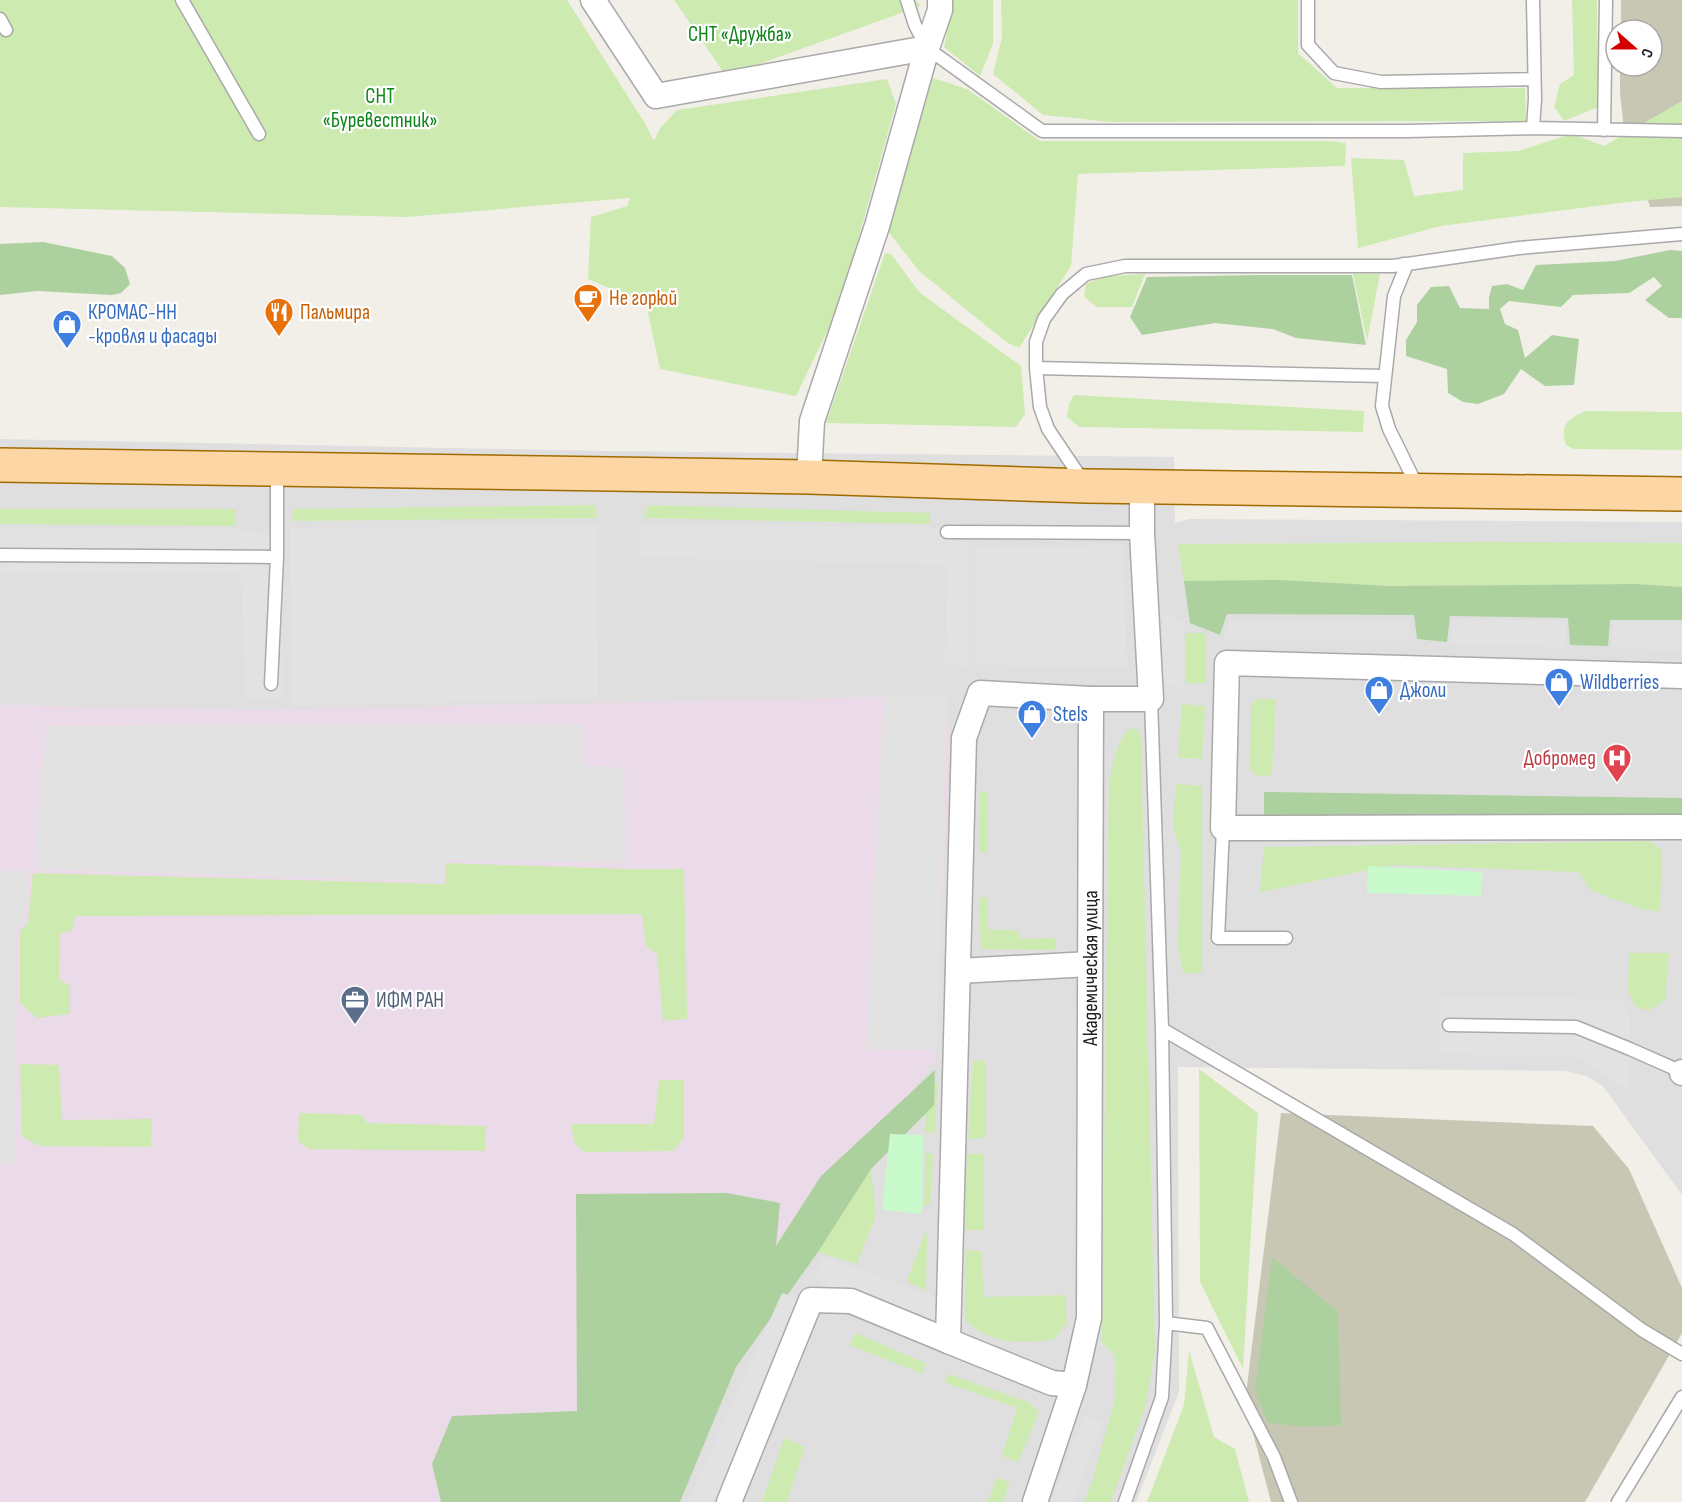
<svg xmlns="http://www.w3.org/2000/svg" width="1682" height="1502" viewBox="0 0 1682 1502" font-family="'Sofia Sans Condensed',sans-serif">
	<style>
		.residential { fill: #e0dfdf }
		.industrial { fill: #ebdbe8 }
		.construction { fill: #c7c7b4 }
		.grass { fill: #cdebb0 }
		.forest { fill: #add19e }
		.park { fill: #c8facc }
		.parking { fill: #e2e2e2 }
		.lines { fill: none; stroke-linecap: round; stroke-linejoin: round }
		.lane-casing { stroke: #a9a9a9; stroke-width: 15 }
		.street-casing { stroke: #a9a9a9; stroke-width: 27 }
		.primary-casing { stroke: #a06b00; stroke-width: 36 }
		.lane { stroke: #fff; stroke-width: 12 }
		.street { stroke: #fff; stroke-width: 24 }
		.primary { stroke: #fcd6a4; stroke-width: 33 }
		.labels { text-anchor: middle; stroke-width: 4.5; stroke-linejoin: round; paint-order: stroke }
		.park-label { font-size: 21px; fill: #0c8416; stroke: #fff }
		.food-label { font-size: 21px; fill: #c56008; stroke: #fff; text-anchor: start }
		.shop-label { font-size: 21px; fill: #366cbe; stroke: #fff; text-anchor: start }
		.health-label { font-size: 21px; fill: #be3a42; stroke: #fff; text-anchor: end }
		.street-label { font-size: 21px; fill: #222; stroke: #fff }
		.service-label { font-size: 21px; fill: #4e5e75; stroke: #fff; text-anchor: start }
	</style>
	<rect width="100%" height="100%" fill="#f2efe9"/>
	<path class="residential" d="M 0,439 L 603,451 L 1174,457 L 1175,523 L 1189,519 L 1682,522 L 1682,1195 L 1602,1085 L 1586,1076 L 1565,1071 L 1178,1067 L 1179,1392 L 1136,1502 L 0,1502 Z"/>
	<path class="industrial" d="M 884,697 L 947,697 L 949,742 L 936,1059 L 593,1502 L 0,1502 L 0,705 L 254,710 Z"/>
	<path class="construction" d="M 1621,0 L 1682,0 L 1682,206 L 1650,207 L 1624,130 L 1620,92 L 1620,66 L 1652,66 L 1652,30 L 1621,30 Z
		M 1281,1113 L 1593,1126 L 1629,1169 L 1682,1288 L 1682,1333 L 1585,1502 L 1271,1502 L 1245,1402 Z"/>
	<path class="grass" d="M 0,0 L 567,0 L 646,125 L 654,141 L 660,128 L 677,110 L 887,79 L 896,104 L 839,307 L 796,396 L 660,369 L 646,304 L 588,279 L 591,217 L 627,206 L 630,198 L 406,217 L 0,207 Z
		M 674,0 L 916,0 L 921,6 L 726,76 Z
		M 953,0 L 993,0 L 993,44 L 980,76 L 944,47 Z
		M 1001,0 L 1298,0 L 1298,53 L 1337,88 L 1525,88 L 1526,121 L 1111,122 L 1043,115 L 993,74 L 1002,38 Z
		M 1572,0 L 1597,0 L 1598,107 L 1564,121 L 1554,107 L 1560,84 L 1574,75 Z
		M 933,78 L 967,89 L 1040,141 L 1330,141 L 1346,143 L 1345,166 L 1078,174 L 1071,266 L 1019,348 L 1006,342 L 919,271 L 887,230 Z
		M 1682,101 L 1682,197 L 1628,202 L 1441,226 L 1358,248 L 1351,158 L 1404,160 L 1414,196 L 1463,190 L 1463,153 L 1518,151 L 1572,134 L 1604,146 Z
		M 885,253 L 891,254 L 920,293 L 1021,366 L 1025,414 L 1016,427 L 826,423 Z
		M 1145,274 L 1132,307 L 1097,307 L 1084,297 L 1086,284 L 1105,276 Z
		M 1353,274 L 1380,274 L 1367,341 Z
		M 1074,395 L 1364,411 L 1363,432 L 1079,427 L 1067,417 L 1069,404 Z
		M 1586,411 L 1682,412 L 1682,450 L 1574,449 L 1566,445 C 1559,424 1569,418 1586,411 Z
		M 596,505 L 597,518 L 292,521 L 293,509 Z
		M 648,505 L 930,513 L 930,524 L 644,518 Z
		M 0,509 L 236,509 L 235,526 L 0,524 Z
		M 1489,542 L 1682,543 L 1682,587 L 1636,584 L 1389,586 L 1281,580 L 1184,581 L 1178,544 Z
		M 1185,633 L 1205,633 L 1206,683 L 1185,683 Z
		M 1257,699 L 1276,699 L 1272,775 L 1257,776 L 1250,770 L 1251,704 Z
		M 1182,704 L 1205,706 L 1202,759 L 1178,758 Z
		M 1131,728 L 1138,730 L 1141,739 L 1155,1351 L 1146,1404 L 1111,1502 L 1084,1502 L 1093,1479 L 1115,1399 L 1116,1357 L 1102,1342 L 1109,779 C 1114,763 1117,738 1131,728 Z
		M 1176,784 L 1202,786 L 1202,973 L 1183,973 L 1178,946 L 1181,851 L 1173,827 Z
		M 988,791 L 987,853 L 979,852 L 980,792 Z
		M 1649,841 L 1662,850 L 1660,912 L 1641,909 L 1590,890 L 1579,872 L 1393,865 L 1260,892 L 1264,847 Z
		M 446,863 L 625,869 L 684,869 L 687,1019 L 663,1021 L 657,954 L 646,946 L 642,914 L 75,916 L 72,930 L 60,934 L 59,980 L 70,985 L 70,1014 L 37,1018 L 20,1003 L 20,931 L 28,923 L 33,873 L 445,884 Z
		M 987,897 L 988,929 L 1018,931 L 1020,939 L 1055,938 L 1055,950 L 981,949 L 979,898 Z
		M 1629,953 L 1669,953 L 1665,1000 L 1648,1011 L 1635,1006 L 1628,990 Z
		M 985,1060 L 985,1138 L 968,1139 L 973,1061 Z
		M 20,1064 L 59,1065 L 62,1120 L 152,1119 L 151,1147 L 39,1146 L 22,1136 Z
		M 1199,1069 L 1258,1113 L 1243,1369 L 1200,1282 Z
		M 659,1080 L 684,1080 L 684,1138 L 673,1151 L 585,1152 L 575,1144 L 571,1124 L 654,1124 Z
		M 937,1083 L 935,1133 L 925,1132 L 926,1085 Z
		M 299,1113 L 362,1115 L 367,1123 L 486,1126 L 485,1151 L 309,1149 L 298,1141 Z
		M 926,1153 L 933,1154 L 930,1205 L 924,1206 Z
		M 967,1154 L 983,1154 L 984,1230 L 965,1230 Z
		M 871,1169 L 876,1215 L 857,1264 L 818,1252 Z
		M 925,1233 L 927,1234 L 926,1291 L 907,1281 Z
		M 965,1250 L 981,1251 L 984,1297 L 1065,1295 L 1067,1322 L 1055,1339 C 1022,1344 990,1345 965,1320 Z
		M 856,1333 L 925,1363 L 923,1374 L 849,1345 Z
		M 1189,1350 L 1214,1437 L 1235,1449 L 1249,1502 L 1147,1502 L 1184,1405 Z
		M 948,1374 L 1028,1402 L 1039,1412 L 1018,1462 L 1002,1456 L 1017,1408 L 944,1382 Z
		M 784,1438 L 805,1447 L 787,1502 L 762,1502 Z
		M 997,1478 L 1010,1482 L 1003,1502 L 987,1502 Z"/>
	<path class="forest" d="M 43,242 L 112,256 L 125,268 L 130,284 L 121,293 L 112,295 L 38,291 L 0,295 L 0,244 Z
		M 1670,250 L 1682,251 L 1682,318 L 1669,318 L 1645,300 L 1662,286 L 1654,277 L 1629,293 L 1573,295 L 1561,307 L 1509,301 L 1500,309 L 1505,324 L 1518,330 L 1525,358 L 1552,335 L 1579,339 L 1574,385 L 1545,386 L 1521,369 L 1504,394 L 1478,404 L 1463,402 L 1448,393 L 1447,369 L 1406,356 L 1406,340 L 1417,322 L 1417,305 L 1431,287 L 1449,286 L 1460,308 L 1489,309 L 1489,298 L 1492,286 L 1507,284 L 1523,290 L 1536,265 L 1615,261 Z
		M 1259,275 L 1352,275 L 1366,345 L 1296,338 L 1273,329 L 1215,323 L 1142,335 L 1130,317 L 1147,277 Z
		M 1281,580 L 1389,586 L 1636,584 L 1682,587 L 1682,620 L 1610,620 L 1608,646 L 1570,645 L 1568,618 L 1450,616 L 1447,642 L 1417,639 L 1414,615 L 1227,614 L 1220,635 L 1190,623 L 1184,581 Z
		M 1264,792 L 1682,798 L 1682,824 L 1290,820 L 1264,815 Z
		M 935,1070 L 934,1105 L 871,1169 L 818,1252 L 736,1367 L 680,1502 L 441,1502 L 432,1464 L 452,1416 L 577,1411 L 576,1194 L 727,1193 L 780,1203 L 776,1246 L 821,1176 Z
		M 1272,1257 L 1338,1312 L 1341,1425 L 1309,1427 L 1268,1423 L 1255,1391 Z"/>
	<path class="park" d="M 1368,866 L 1482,872 L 1481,896 L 1367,893 Z
		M 890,1134 L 923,1135 L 922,1214 L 882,1210 Z"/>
	<path class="parking" d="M 640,524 L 930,527 L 967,543 L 968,666 L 945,665 L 947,565 L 639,557 Z
		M 597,525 L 598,699 L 291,706 L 290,528 Z
		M 0,528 L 240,529 L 282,538 L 283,699 L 245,699 L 241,574 L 0,573 Z
		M 1123,545 L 1127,668 L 975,665 L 975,547 Z
		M 1163,612 L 1183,621 L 1184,687 L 1163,685 Z
		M 1452,619 L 1566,621 L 1566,647 L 1450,644 Z
		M 1229,620 L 1410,620 L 1409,640 L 1224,639 Z
		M 1613,621 L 1682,623 L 1682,651 L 1611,648 Z
		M 884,697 L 947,697 L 936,1050 L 866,1050 Z
		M 581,724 L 581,765 L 624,768 L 626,863 L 444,860 L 442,882 L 37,869 L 36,834 L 47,726 Z
		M 0,871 L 29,871 L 25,921 L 16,931 L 16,1164 L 0,1164 Z
		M 1439,997 L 1625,999 L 1625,1008 L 1630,1014 L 1629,1090 L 1580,1059 L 1569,1056 L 1439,1054 Z
		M 822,1256 L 936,1297 L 934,1326 L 815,1280 Z
		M 782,1293 L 804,1300 L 723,1502 L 688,1502 Z
		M 1084,1416 L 1103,1422 L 1073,1502 L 1051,1502 Z"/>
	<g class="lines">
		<g class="lane-casing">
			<path id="lane" d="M 182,0 L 259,134
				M 907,0 L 915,25 L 927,48 L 1042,131 L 1408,131 L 1533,128 L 1682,131
				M 1308,0 L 1308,45 L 1334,73 L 1381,82 L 1534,79
				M 0,19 L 6,30
				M 1533,128 L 1535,99 L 1533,0
				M 1604,130 L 1606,0
				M 1403,264 L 1407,264 L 1394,296 L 1382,406 L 1389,429 L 1418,488
				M 1036,368 L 1384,376
				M 1083,481 L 1048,429 L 1040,407 L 1036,368 L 1036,342 L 1044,319 L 1062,294 L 1086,274 L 1125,266 L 1393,266 L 1519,248 L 1682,234
				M 947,532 L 1142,533
				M 0,555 L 277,557
				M 271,684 L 277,557 L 277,470
				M 1223,828 L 1218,938 L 1286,938
				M 1449,1025 L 1576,1027 L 1630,1049 L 1682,1072
				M 1162,1029 L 1513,1234 L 1642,1330 L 1682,1354
				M 1166,1323 L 1207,1328 L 1274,1457 L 1291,1502
				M 1125,1502 L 1162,1397 L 1166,1323 L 1162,1029 L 1151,699
				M 1618,1502 L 1682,1397"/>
		</g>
		<g class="street-casing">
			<g id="street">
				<path d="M 593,0 L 656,96 L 927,48"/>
				<path d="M 809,477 L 812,421 L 877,226 L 927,48 L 940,10 L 940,0"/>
				<path d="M 1682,676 L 1227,663 L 1223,828 L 1682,827"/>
				<path d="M 958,971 L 1090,964"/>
				<path d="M 1682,1072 L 1682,1073"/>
				<path d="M 1074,1385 L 1052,1383 L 948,1341 L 964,738 L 980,693 L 1091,699"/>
				<path d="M 729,1502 L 811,1300 L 851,1301 L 948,1341"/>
				<path id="s1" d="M 1035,1502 L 1074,1385 L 1089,1318 L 1091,699 L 1151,699 L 1142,533 L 1142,487"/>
			</g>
		</g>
		<g class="primary-casing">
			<path id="primary" d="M 0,465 L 809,477 L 1087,486 L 1682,494"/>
		</g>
		<use href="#lane" class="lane"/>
		<use href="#street" class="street"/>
		<use href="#primary" class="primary"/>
	</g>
	<defs>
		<g id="cafe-pin" transform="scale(1.5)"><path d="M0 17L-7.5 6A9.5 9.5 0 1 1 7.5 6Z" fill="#e8710a" stroke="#fff"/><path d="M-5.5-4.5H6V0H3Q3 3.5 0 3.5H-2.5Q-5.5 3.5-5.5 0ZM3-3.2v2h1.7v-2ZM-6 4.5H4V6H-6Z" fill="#fff"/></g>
		<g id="restaurant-pin" transform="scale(1.5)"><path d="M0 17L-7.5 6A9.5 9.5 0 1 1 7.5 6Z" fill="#e8710a" stroke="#fff"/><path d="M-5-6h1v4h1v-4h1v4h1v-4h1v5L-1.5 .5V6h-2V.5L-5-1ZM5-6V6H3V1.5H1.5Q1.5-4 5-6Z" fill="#fff"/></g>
		<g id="shop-pin" transform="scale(1.5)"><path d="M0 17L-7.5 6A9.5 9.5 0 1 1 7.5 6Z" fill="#3f7fe0" stroke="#fff"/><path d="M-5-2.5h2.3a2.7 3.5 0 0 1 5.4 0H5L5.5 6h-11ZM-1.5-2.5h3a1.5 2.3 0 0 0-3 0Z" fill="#fff"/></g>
		<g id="hospital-pin" transform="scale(1.5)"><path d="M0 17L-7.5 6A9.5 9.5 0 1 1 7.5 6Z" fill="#e0444e" stroke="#fff"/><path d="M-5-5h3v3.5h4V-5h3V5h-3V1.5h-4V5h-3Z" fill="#fff"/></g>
		<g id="office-pin" transform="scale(1.5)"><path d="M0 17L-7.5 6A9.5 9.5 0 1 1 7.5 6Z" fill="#5c6f8a" stroke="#fff"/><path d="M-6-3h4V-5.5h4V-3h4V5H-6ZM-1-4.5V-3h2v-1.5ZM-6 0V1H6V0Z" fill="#fff"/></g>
	</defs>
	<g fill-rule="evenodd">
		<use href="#cafe-pin" x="588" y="298"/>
		<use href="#restaurant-pin" x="279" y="312"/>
		<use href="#shop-pin" x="67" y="324"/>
		<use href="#shop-pin" x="1559" y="682"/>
		<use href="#shop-pin" x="1379" y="690"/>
		<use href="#shop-pin" x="1032" y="714"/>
		<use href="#hospital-pin" x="1617" y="758"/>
		<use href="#office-pin" x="355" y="1000"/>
	</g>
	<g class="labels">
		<g class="park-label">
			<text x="740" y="41">СНТ «Дружба»</text>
			<text x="380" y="103">СНТ<tspan x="380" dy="24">«Буревестник»</tspan></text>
		</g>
		<g class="food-label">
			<text x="609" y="305">Не горюй</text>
			<text x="300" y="319">Пальмира</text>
		</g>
		<g class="shop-label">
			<text x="88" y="319">КРОМАС-НН<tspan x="88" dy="24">-кровля и фасады</tspan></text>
			<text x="1580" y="689">Wildberries</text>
			<text x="1400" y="697">Джоли</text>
			<text x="1053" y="721">Stels</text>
		</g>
		<g class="health-label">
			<text x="1596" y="765">Добромед</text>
		</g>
		<g class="street-label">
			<text dy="7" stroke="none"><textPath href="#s1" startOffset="542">Академическая улица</textPath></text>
		</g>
		<g class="service-label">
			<text x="376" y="1007">ИФМ РАН</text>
		</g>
	</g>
	<g transform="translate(1634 48) rotate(111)"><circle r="28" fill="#ffffff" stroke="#a7a7a7" stroke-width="1.5"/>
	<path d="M0-4.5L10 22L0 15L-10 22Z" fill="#d40000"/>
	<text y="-9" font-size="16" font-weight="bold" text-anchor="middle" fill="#222222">С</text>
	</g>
</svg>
